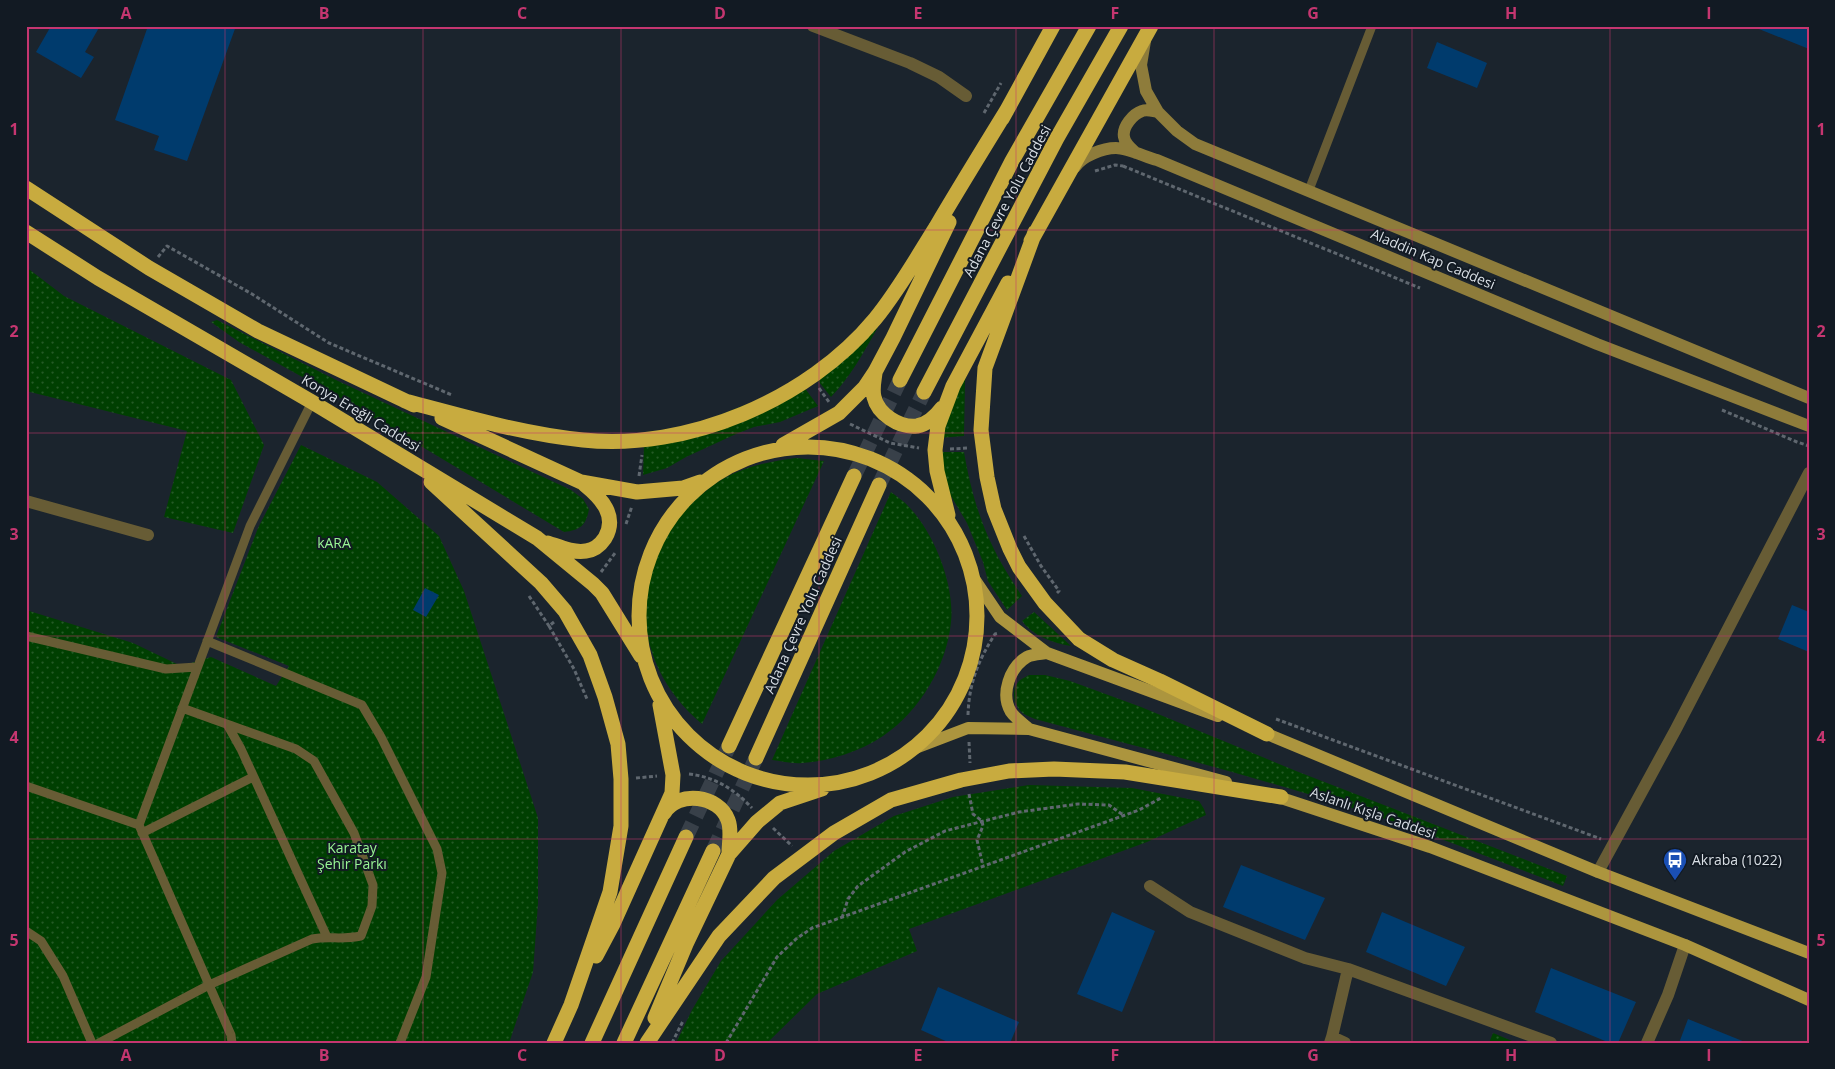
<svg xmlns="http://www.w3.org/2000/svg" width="1835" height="1069" viewBox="0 0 1835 1069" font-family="'Open Sans',sans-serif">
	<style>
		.green { fill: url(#green-dots) }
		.building { fill: #003b6d }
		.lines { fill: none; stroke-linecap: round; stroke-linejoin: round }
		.highway-tunnel { stroke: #384049; stroke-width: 15; stroke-dasharray: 15 8; stroke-linecap: butt }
		.path { stroke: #5f676f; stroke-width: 3; stroke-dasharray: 4 2.5; stroke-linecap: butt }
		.lane { stroke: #675c35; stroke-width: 9 }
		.street { stroke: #675c35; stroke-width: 12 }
		.secondary { stroke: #8e7c3b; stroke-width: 12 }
		.primary { stroke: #ac953e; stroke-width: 12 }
		.highway { stroke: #c8ab3f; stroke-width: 15 }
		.grid { fill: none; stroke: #c53670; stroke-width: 1; stroke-opacity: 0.55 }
		.labels { text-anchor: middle; stroke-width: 4; stroke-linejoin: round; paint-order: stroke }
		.street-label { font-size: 14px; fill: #d9dfe5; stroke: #121a23 }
		.park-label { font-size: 14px; fill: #99f694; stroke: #121a23 }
		.poi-label { font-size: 14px; fill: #d9dfe5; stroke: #121a23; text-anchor: start }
		.neatline { fill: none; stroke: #c53670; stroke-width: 2 }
		.grid-label { font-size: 16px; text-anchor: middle; font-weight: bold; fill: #c53670 }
	</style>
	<defs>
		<pattern id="green-dots" width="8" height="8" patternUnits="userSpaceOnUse" patternTransform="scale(1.25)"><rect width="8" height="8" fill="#003f01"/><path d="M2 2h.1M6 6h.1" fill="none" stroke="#255a26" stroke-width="1.8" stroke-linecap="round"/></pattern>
	</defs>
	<rect width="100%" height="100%" fill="#1b242d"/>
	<path class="green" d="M 26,267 L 64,296 L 231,380 L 264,445 L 233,533 L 164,517 L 187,431 L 26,391 Z
		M 217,320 L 338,381 L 571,490 L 583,499 L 589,509 C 586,526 580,530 564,532 L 344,400 L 239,342 L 211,322 Z
		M 878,327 C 864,352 851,376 831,397 L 815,377 Z
		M 968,356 L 965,382 L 964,436 L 938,438 Z
		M 801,383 L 818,406 L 780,422 L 754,427 L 736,434 L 686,457 L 667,468 L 643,475 L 644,445 Z
		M 301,445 L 377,482 L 439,536 L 464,591 L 538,818 L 538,903 L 533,972 L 509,1043 L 26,1043 L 26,610 L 133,643 L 181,666 L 211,657 L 276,686 L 289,666 L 216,637 L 258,528 Z
		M 938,452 L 964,452 C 974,510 989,548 1022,596 L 1007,610 L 988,581 L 983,562 L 967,523 L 941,479 Z
		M 796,458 L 824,461 L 702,724 C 622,657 628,549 711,487 C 736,468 766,462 796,458 Z
		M 891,492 C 897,497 904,501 909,507 C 934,533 955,585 951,622 C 947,665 920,711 883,736 C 859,752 830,761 802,763 C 792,764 781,761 772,760 Z
		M 1034,612 L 1071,646 C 1053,643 1033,636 1022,621 Z
		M 1029,675 L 1045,675 L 1070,681 L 1141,707 L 1296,771 L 1567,876 L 1563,886 C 1491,858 1419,829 1346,806 C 1243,773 1139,747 1035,719 C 1031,717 1027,716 1024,714 C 1014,707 1010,691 1019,681 C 1021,679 1026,677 1029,675 Z
		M 1029,785 L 1132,788 L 1199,801 L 1204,809 L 1206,815 L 1147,842 L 909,929 L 917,951 L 817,994 L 767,1043 L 676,1043 L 692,1010 L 721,961 L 777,900 L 834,851 L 894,816 L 953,797 Z
		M 1493,1033 L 1517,1043 L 1489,1043 Z"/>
	<path class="building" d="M 51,26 L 100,26 L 85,52 L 94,57 L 81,78 L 36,52 Z
		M 148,26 L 236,26 L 187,161 L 154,150 L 159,136 L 115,120 Z
		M 1754,26 L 1809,26 L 1809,49 L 1754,27 Z
		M 1437,42 L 1487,63 L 1477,88 L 1427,68 Z
		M 425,588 L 439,595 L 426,617 L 413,610 Z
		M 1792,605 L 1809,612 L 1809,652 L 1778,639 Z
		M 1241,865 L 1325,898 L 1305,940 L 1223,907 Z
		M 1112,912 L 1155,931 L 1122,1012 L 1077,994 Z
		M 1382,912 L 1465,947 L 1446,986 L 1366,952 Z
		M 1551,968 L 1636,1002 L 1618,1043 L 1610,1043 L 1535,1012 Z
		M 938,987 L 1019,1022 L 1010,1043 L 950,1043 L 921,1030 Z
		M 1688,1019 L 1745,1042 L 1745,1043 L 1679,1043 Z"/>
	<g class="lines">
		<path class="highway-tunnel" d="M 854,476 L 900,380
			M 879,485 L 924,392
			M 686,837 L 729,746
			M 713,851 L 756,758"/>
		<path class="path" d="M 984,113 L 1001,83
			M 1123,166 L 1420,288
			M 1095,171 L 1115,165 L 1123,166
			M 158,257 L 167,246 L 252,294 L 329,343 L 452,395
			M 819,388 L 829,402
			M 1722,410 L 1797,442 L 1809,446
			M 850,424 L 890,443 L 919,448
			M 950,449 L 969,448
			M 639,476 L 642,455
			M 626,524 L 632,506
			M 1024,536 L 1041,566 L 1059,591 L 1057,593
			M 601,572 L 615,553
			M 529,596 L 549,626
			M 554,622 L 549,626 L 574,669 L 587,699
			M 968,715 C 969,683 978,661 995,634 L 999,633
			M 1276,719 L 1601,839
			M 969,742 L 970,763
			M 689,774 C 715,777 734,789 752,808
			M 636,778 L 657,776
			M 969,794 L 973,814 L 982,821 L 983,826 L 977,840 L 983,866
			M 773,828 L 792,846
			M 842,918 L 848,899 L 858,886 L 905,852 L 945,831 L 1019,812 L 1078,804 L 1109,805 L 1123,815
			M 672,1043 L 683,1021
			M 726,1043 L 777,957 L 796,939 L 812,928 L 1139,810 L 1161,798"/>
		<path class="lane" d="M 1309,190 L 1372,26
			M 26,636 L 166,669 L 197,667
			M 207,641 L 362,705 L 381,737 L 437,849 L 442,873 L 426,977 L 400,1043
			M 227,724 L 241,749 L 327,937
			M 26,786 L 139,825 L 250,526 L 312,402
			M 139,825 L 231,1035 L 232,1043
			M 142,833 L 253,777
			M 26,931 L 41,941 L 63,976 L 92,1043
			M 99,1043 L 209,985 L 312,939 C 329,936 343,940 361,936 L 372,906 L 373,885 L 354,833 L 314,761 L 296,749 L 182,708"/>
		<path class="street" d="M 813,26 L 910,63 L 939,77 L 966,96
			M 26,501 L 148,535
			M 1598,872 L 1676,729 L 1809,473
			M 1150,886 L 1190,912 L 1305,958 L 1348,969 L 1551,1043
			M 1332,1037 L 1348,969
			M 1330,1043 L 1332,1037 L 1345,1043
			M 1647,1043 L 1668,995 L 1685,945"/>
		<path class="secondary" d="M 1145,41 L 1141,65 L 1146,91 L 1158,112 L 1177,131 L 1195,144 L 1809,398
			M 1136,153 C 1132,149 1125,144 1124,137 C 1122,127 1133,114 1142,111 C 1147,109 1152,111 1158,112
			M 1075,167 C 1082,156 1103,148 1116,148 C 1127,148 1146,157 1157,160 L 1597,344 L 1809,426"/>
		<path class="primary" d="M 973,577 L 1000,617 L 1047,653 L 1218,716
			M 1029,729 C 1024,724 1015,718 1011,712 C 1000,694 1010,667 1027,657 C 1032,654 1041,654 1047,653
			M 1260,731 L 1598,872 L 1809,953
			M 913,749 L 968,728 L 1029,729 L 1226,782
			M 1272,795 L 1430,847 L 1685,945 L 1809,1000"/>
		<path class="highway" d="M 1002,119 L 1053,26
			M 26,188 L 149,268 L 258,331 L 414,405
			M 26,232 L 98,278 L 312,402 L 537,538 L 593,584 L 602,593 L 641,656
			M 1035,232 L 985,368 L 981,430 L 987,477 L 994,509 L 1010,549 L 1019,567 L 1045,603 L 1079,639 L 1113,660 L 1160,681 L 1267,734
			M 1031,241 L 1151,26
			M 875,373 C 874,381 872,389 874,397 C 878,414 899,428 917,426 C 928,424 936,416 942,408
			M 900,380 L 1012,161 L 1089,26
			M 924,392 L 1057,138 L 1121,26
			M 405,401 C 463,416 522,434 583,440 C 687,451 808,400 875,319 C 898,291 916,259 936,227 C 959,188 983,149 1007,110
			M 442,418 L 581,482 L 637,492 L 683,488 L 700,482
			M 783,445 L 839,413 L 865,387 L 875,372 L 893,338 L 949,222
			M639 616a169 169 0 1 1 338 0a169 169 0 1 1-338 0Z
			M 431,482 L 541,583 L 565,611 L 590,655 L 605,697 L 618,744 L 621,779 L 621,826 L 610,892 L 571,1005 L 554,1043
			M 948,515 L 937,471 L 935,450 L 938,426 L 953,386 L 1008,283
			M 548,543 C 560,547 573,553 586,551 C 594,550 601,544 605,538 C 618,516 601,498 585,485
			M 729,746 L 854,476
			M 756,758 L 879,485
			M 664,813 C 678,790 719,795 728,820 C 732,830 729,843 729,854
			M 596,956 L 613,924 L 672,793 L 673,775 L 660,705
			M 655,1018 L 686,944 L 729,854 L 757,822 L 780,803 L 822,789
			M 592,1043 L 686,837
			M 624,1043 L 713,851
			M 647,1043 L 719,936 L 774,878 L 834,833 L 891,800 L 961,780 L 1009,771 L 1054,769 L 1125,772 L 1281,797"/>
	</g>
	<path class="grid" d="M 225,26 L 225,1043M 423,26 L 423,1043M 621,26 L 621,1043M 819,26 L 819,1043M 1016,26 L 1016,1043M 1214,26 L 1214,1043M 1412,26 L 1412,1043M 1610,26 L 1610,1043M 26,230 L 1809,230M 26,433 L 1809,433M 26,636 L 1809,636M 26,839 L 1809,839"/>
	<defs>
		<g id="bus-pin" transform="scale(1.25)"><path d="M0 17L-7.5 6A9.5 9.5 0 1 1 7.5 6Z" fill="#1a4fb4" stroke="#121a23"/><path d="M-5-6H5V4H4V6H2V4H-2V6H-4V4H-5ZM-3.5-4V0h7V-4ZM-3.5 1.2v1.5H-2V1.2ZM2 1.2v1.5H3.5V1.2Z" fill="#fff"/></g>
	</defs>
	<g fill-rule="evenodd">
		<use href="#bus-pin" x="1675" y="860"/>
	</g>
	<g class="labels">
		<g class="street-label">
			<text transform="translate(1007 201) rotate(-62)" y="5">Adana Çevre Yolu Caddesi</text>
			<text transform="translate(1433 259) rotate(23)" y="5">Aladdin Kap Caddesi</text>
			<text transform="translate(361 413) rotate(31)" y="5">Konya Ereğli Caddesi</text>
			<text transform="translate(803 615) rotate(-66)" y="5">Adana Çevre Yolu Caddesi</text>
			<text transform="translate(1373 813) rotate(19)" y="5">Aslanlı Kışla Caddesi</text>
		</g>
		<g class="park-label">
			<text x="334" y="548">kARA</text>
			<text x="352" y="853">Karatay<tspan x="352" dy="16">Şehir Parkı</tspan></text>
		</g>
		<g class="poi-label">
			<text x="1692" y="865">Akraba (1022)</text>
		</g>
	</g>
	<rect width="1835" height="1069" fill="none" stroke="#121a23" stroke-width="55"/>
	<rect x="28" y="28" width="1780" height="1014" class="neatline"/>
	<g class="grid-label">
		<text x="126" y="19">A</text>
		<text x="324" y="19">B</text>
		<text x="522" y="19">C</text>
		<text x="720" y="19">D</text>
		<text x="918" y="19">E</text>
		<text x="1115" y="19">F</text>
		<text x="1313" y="19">G</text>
		<text x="1511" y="19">H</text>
		<text x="1709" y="19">I</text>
		<text x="14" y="135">1</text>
		<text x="1821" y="135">1</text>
		<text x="14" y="337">2</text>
		<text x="1821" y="337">2</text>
		<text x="14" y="540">3</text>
		<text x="1821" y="540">3</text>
		<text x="14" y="743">4</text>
		<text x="1821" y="743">4</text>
		<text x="14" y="946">5</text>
		<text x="1821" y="946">5</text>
		<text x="126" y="1061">A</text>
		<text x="324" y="1061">B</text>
		<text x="522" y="1061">C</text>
		<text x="720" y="1061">D</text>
		<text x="918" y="1061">E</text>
		<text x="1115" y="1061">F</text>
		<text x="1313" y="1061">G</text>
		<text x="1511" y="1061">H</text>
		<text x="1709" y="1061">I</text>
	</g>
</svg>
